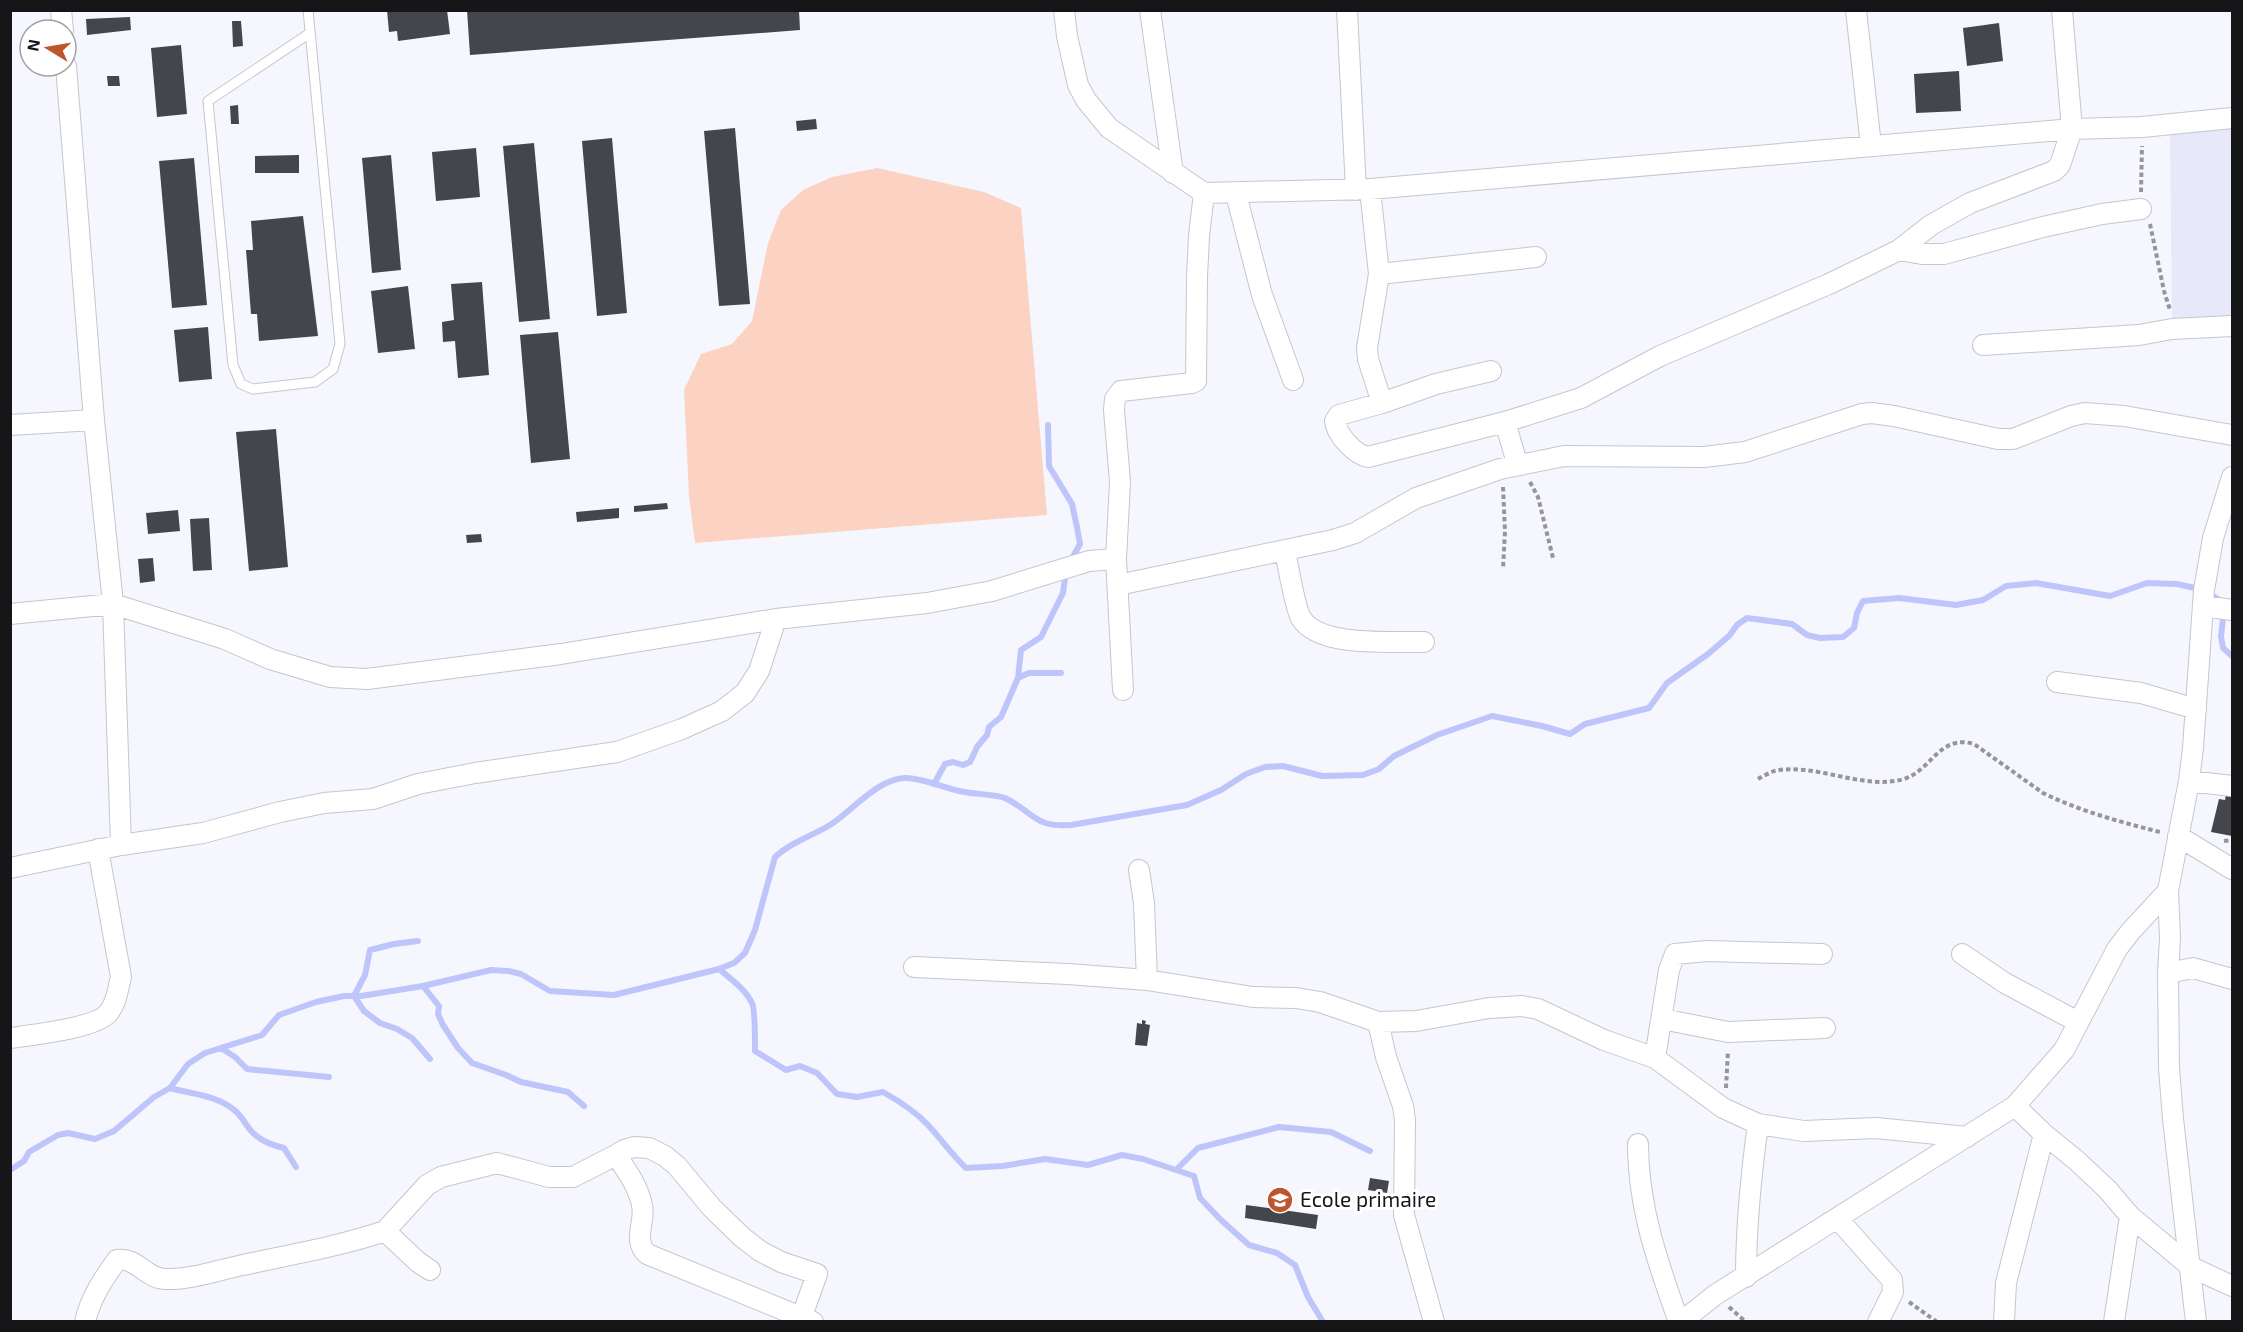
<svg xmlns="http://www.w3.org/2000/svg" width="2243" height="1332" viewBox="0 0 2243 1332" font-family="'Exo 2',sans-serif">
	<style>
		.built { fill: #e7e9f9 }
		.green { fill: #fcd2c2 }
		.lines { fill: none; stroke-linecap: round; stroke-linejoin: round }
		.stream { stroke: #bdc5fa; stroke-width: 6 }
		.building { fill: #45464c }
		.lane-casing { stroke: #c5c6ce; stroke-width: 11 }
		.street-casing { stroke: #c5c6ce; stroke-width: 22 }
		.path { stroke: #95959a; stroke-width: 4; stroke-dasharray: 4.5 3; stroke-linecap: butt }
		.lane { stroke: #fff; stroke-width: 9 }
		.street { stroke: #fff; stroke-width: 20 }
		.labels { text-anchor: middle; stroke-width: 6; stroke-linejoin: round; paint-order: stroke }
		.poi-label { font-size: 21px; fill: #161619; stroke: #fff; text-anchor: start }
	</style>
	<rect width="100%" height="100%" fill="#f6f7fe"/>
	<path class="built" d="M 2232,126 L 2232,321 L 2172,329 L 2170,133 Z"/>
	<path class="green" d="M 877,168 L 984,192 L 1021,208 L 1047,515 L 695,543 L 689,496 L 684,390 L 701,354 L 732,344 L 752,321 L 768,243 L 781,210 L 803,190 L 832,177 Z"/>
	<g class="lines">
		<path class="stream" d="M 1048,425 L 1049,466 L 1072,504 L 1077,527 L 1080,544 L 1070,562
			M 2224,611 L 2221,636 L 2223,648 L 2232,656
			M 1018,678 L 1021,650 L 1041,637 L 1063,593 L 1066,571
			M 934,784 L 945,764 L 953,762 L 963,765 L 970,762 L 977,747 L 987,735 L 989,727 L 1001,717 L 1018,678 L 1029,673 L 1061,673
			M 418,941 L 394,944 L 370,950 L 365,975 L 354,996 L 364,1011 L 380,1023 L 397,1029 L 412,1038 L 430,1059
			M 719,969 C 731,979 745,989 752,1003 C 755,1008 755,1042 755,1051 L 786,1070 L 800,1066 L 817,1073 L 837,1094 L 857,1097 L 883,1092 C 899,1101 915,1111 928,1125 C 941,1139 952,1155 966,1168 L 1003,1166 L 1045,1159 L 1088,1165 L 1122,1155 L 1143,1159 L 1194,1176 L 1200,1198 L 1221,1220 L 1249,1245 L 1277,1253 L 1295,1265 L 1308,1297 L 1323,1322
			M 423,986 L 439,1006 L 438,1014 L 443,1025 L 458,1048 L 472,1063 L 506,1075 L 521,1082 L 568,1092 L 584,1106
			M 221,1048 L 235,1057 L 247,1069 L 329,1077
			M 170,1088 C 191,1094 215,1095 233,1109 C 240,1114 243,1120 248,1127 C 256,1139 271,1145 284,1148 L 296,1167
			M 10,1170 L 24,1161 L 29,1152 L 58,1135 L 68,1133 L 95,1139 L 114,1131 L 154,1097 L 170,1088 L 188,1064 L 205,1053 L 262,1035 L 279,1015 L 316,1002 L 344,996 L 361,996 L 423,986 L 491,970 L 508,971 L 521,974 L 550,991 L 614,995 L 719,969 L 734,963 L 745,953 L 755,930 L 775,857 C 791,842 812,836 830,825 C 852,811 879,777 907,778 C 927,779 946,789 965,792 C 974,794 999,795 1005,798 C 1034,812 1034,828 1071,825 L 1187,805 L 1221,790 L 1246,774 L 1265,767 L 1283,766 L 1322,776 L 1363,775 L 1379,769 L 1394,756 L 1437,735 L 1492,716 L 1542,726 L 1570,734 L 1585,724 L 1649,708 L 1667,683 L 1708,654 L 1729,636 L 1737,625 L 1747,618 L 1792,624 L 1807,635 L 1820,638 L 1843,637 L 1854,628 L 1857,613 L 1863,601 L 1899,598 L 1956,605 L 1983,600 L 2006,586 L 2036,583 L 2110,596 L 2147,583 L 2177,584 L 2204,590 L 2221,601
			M 1176,1170 L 1198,1148 L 1279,1127 L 1331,1132 L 1370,1151"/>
	</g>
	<path class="building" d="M 387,10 L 447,10 L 450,34 L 398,41 L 397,31 L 389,32 Z
		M 467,10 L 799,10 L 800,30 L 470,55 Z
		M 130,17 L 131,30 L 87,35 L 86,19 Z
		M 232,21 L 241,21 L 243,46 L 233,47 Z
		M 1999,23 L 2003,61 L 1967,66 L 1963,28 Z
		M 181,45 L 187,114 L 157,117 L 151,48 Z
		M 1959,71 L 1961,111 L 1916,113 L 1914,74 Z
		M 107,76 L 119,76 L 120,86 L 108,86 Z
		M 238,105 L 239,124 L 231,124 L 230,106 Z
		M 816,119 L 817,129 L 797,131 L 796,121 Z
		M 735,128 L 750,304 L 719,306 L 704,131 Z
		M 612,138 L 627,313 L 597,316 L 582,141 Z
		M 534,143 L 550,319 L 519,322 L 503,146 Z
		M 476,148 L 480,197 L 436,201 L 432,152 Z
		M 299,155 L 299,173 L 255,173 L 255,156 Z
		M 391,155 L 401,270 L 372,273 L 362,158 Z
		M 194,158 L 207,305 L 172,308 L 159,161 Z
		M 303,216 L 318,336 L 259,341 L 257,314 L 251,314 L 246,250 L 253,250 L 251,221 Z
		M 482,282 L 489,375 L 458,378 L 455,341 L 443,342 L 442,322 L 454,320 L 451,284 Z
		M 408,286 L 415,349 L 378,353 L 371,291 Z
		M 208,327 L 212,379 L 179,382 L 174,330 Z
		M 558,332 L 570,459 L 531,463 L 520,335 Z
		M 276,429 L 288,567 L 249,571 L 236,432 Z
		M 667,503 L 668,509 L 634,512 L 634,506 Z
		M 619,508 L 619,518 L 577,522 L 576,512 Z
		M 178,510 L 180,531 L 148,534 L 146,513 Z
		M 209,518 L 212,570 L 193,571 L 190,519 Z
		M 481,534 L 482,542 L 467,543 L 466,535 Z
		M 153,558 L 155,581 L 140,583 L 138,559 Z
		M 2226,794 L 2232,795 L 2232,836 L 2211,832 L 2219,799 L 2225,800 Z
		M 1142,1020 L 1146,1021 L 1145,1024 L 1150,1025 L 1147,1046 L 1135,1045 L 1137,1023 L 1142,1024 Z
		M 1370,1178 L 1389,1181 L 1387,1193 L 1368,1190 Z
		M 1246,1205 L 1318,1215 L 1316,1229 L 1245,1218 Z"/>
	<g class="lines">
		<g class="lane-casing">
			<path id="lane" d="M 308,10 L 340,344 L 333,369 L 315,382 L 253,389 L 241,384 L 233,365 L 208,101 L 310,33"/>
		</g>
		<g class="street-casing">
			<path id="street" d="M 61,10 L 63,30
				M 1064,10 L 1067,36 L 1078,85 L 1086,100 L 1109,128 L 1204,193 L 1370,189 L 2072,129 L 2142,127 L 2232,118
				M 1150,10 L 1173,173
				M 1347,10 L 1356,190
				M 1856,10 L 1871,146
				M 66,66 L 94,420 L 113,604 L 121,845
				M 1370,189 L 1379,274 L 1367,348 L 1368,359 L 1382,403
				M 1236,194 L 1262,295 L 1293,380
				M 1899,250 L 1922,254 L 1944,254 L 2043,227 L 2102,214 L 2141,209
				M 1379,274 L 1536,257
				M 1983,345 L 2139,335 L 2172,329 L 2232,326
				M 1491,371 L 1436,384 L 1382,403 L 1339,415 L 1335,421 C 1336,434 1355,455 1368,457 L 1505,422
				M 10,425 L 94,420
				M 1517,463 L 1505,422 L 1581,398 L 1660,356 L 1829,284 L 1899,250 L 1931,225 L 1970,203 L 2054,171 L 2060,165 L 2072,129 L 2062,10
				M 1285,551 C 1288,565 1295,608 1301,618 C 1319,648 1392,641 1424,642
				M 1118,585 L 1333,540 L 1355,533 L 1416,498 L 1500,469 L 1564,456 L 1704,457 L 1745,452 L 1862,414 L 1872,413 L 1894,416 L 1998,439 L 2013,439 L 2071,416 L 2085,413 L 2124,416 L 2232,435
				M 2204,606 L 2232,610
				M 10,614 L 113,604 L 225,639 L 270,659 L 330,677 L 367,679 L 561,654 L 776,619 L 927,603 L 992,591 L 1089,561 L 1116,559
				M 2057,682 L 2141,693 L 2196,709
				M 1123,690 L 1116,559 L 1120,482 L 1114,410 L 1115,399 L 1121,391 L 1192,383 L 1196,381 L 1197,277 L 1199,236 L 1204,193
				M 2189,781 L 2232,786
				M 2178,836 L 2232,869
				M 10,868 L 121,845 L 203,833 L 280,812 L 324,803 L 373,799 L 418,784 L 475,773 L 617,752 L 682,729 L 722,711 L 745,693 L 759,671 L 776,619
				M 2168,891 L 2170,938 L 2168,973 L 2169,1068 L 2173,1119 L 2196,1322
				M 1962,954 L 2005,983 L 2078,1022
				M 914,967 L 1068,974 L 1147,980 L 1144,903 L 1139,870
				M 2168,973 L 2193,968 L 2232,979
				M 1147,980 L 1253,997 L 1296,998 L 1320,1002 L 1378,1022 L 1416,1021 L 1489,1008 L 1522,1006 L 1538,1009 L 1604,1040 L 1655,1058 L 1723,1108 L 1758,1124 L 1804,1131 L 1876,1128 L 1967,1137
				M 1662,1019 L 1728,1032 L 1825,1028
				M 1378,1022 L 1386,1057 L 1403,1106 L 1405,1120 L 1404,1215 L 1434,1322
				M 10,1038 C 31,1035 98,1028 109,1012 C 117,1002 118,988 121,977 L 98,849
				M 1655,1058 L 1669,970 L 1675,954 L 1707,951 L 1822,954
				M 2015,1106 L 2044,1134 L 2076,1160 L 2107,1189 L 2130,1216 L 2191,1267 L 2232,1286
				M 1638,1144 C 1638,1207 1658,1264 1679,1322
				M 616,1155 C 627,1171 638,1186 642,1205 C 646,1222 632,1240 647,1254 L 813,1322
				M 1838,1219 L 1892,1280 L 1893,1292 L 1878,1322
				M 385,1231 L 427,1185 L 441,1177 L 497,1163 L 549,1177 L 573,1177 L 616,1155 L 624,1150 L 634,1147 L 649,1148 L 665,1156 L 677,1166 L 712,1208 L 742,1237 L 760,1251 L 781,1262 L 817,1274 L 802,1316
				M 1746,1277 C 1746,1225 1751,1175 1758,1124
				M 85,1322 C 90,1299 103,1279 117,1260 C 137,1257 146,1279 166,1279 C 191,1280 218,1270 243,1265 C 289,1255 341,1246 385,1231 L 418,1262 L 430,1270
				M 1681,1322 L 1715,1295 L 2015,1106 L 2064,1050 L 2117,949 L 2130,932 L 2168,891 L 2189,781 L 2193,748 L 2204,590 L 2213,538 L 2232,477
				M 2004,1322 L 2006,1283 L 2044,1134
				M 2114,1322 L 2130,1216"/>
		</g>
		<path class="path" d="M 2141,192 L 2142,146
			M 2150,224 L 2164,291 L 2170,310
			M 1530,482 L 1538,497 L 1553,558
			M 1503,487 L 1505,531 L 1503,569
			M 1758,779 C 1763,776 1769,773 1774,771 C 1815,762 1863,791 1904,779 C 1932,770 1939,734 1974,744 L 2043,793 C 2080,811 2120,822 2160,832
			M 2224,841 L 2232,840
			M 1726,1088 L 1728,1051
			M 1909,1302 L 1937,1322
			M 1729,1307 L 1746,1322"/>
		<use href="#lane" class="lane"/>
		<use href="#street" class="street"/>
	</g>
	<defs>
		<g id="school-disc" transform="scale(1.35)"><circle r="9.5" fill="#bd572b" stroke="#fff"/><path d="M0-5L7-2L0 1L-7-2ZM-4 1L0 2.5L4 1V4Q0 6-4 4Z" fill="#fff"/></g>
	</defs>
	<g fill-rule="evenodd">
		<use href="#school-disc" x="1280" y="1200"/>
	</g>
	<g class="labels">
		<g class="poi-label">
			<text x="1300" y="1207">Ecole primaire</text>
		</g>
	</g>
	<rect width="2243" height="1332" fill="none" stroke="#161619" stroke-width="24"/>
	<g transform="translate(48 48) rotate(281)"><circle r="28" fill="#ffffff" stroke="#a2a2a3" stroke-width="1.5"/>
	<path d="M0-4.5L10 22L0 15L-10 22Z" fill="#bd572b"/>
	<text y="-9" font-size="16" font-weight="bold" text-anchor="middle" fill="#161619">N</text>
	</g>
</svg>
